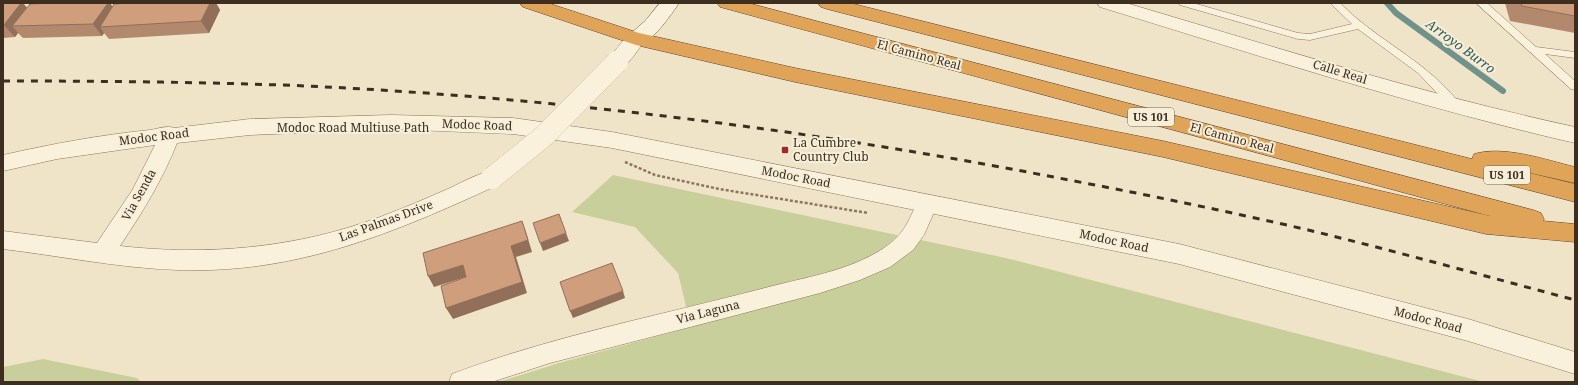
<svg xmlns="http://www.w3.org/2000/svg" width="1578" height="385" viewBox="0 0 1578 385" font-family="'Noto Serif',serif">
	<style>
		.green { fill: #c9cf9b }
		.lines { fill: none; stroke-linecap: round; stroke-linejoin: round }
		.stream { stroke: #6f938a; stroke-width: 6 }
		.service-casing { stroke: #8d765c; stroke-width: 1 }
		.minor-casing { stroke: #8d765c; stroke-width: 1 }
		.tertiary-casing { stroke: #8d765c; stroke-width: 1 }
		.secondary-casing { stroke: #6f573f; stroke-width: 1 }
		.motorway-casing { stroke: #5b4430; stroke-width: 1 }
		.path { stroke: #8d765c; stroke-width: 2.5; stroke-dasharray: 3 2; stroke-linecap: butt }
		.service { fill: #faf1dc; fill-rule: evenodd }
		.minor { fill: #faf1dc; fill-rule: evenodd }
		.tertiary { fill: #faf1dc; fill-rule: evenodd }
		.secondary { fill: #faf1dc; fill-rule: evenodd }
		.motorway { fill: #e0a458; fill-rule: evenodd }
		.rail { stroke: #3d2e20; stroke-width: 3; stroke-dasharray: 7 7; stroke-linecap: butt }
		.tertiary-bridge-casing { stroke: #8d765c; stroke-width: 22; stroke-linecap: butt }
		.tertiary-bridge { stroke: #faf1dc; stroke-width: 22 }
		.wall { fill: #b2896c }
		.shaded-wall { fill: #916f58 }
		.building { fill: #cf9f7d; stroke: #916f58 }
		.poi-dot { fill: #9e2a2b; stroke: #f7eed8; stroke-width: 1.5 }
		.labels { text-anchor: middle; stroke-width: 4; stroke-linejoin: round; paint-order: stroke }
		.shield { fill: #f7eed8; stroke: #756857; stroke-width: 1 }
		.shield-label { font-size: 11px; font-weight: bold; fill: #3d2e20 }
		.street-label { font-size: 12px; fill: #3d2e20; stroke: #f7eed8 }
		.poi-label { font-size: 12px; fill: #3d2e20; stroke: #f7eed8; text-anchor: start }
		.water-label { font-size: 13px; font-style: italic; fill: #2f5d5a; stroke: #f7eed8 }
	</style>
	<rect width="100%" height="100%" fill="#f0e4c8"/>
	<path class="green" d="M 613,175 L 1006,258 L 1484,382 L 498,382 L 559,363 L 691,327 L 678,273 L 635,227 L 572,212 Z
		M 43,359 L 137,378 L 141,382 L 3,382 L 3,367 Z"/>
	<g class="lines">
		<path class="stream" d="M 1387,3 L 1396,13 L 1503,91"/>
		<g class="service-casing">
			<path id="service" d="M 1178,3 L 1193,3 L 1298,33 L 1310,34 L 1352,24 L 1330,3 L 1340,3 C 1372,36 1414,55 1446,88 C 1451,94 1458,100 1462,107 L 1461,110 L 1453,110 L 1418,73 L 1358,29 L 1310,40 L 1298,39 L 1180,5 Z
				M 1476,3 L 1487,3 L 1536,47 L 1575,52 L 1575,58 L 1545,54 L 1575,81 L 1575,90 L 1571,89 Z"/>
		</g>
		<g class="minor-casing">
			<path id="minor" d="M 927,195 L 934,197 L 938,203 L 924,235 L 913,250 L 890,267 L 860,280 L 820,293 L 729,317 L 550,363 L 492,382 L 449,382 L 452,374 C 553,336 658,316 761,289 C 801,278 848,272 884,248 C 907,232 908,220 920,197 Z"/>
		</g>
		<g class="tertiary-casing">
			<path id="tertiary" d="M 1097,3 L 1126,3 C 1275,47 1423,94 1575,127 L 1575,143 C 1414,106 1257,55 1100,7 Z
				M 636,33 L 643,35 L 645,39 C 641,46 629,64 623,67 C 618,69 615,68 610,67 L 607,62 C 614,52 624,36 636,33 Z
				M 391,115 L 513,118 L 612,132 L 1179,244 L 1468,319 L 1575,352 L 1575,374 L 1468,341 L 1179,264 L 612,148 L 513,134 L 391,129 L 250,135 L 177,143 C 163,179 142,213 120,246 C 208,256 297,248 380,217 C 404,208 427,198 450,188 C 464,181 478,174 492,170 L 500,172 L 503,178 L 500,184 C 394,233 297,274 178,270 C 119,268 61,256 3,249 L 3,231 L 97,243 L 133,189 L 155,145 L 57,159 L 3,171 L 3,155 C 52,144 100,135 150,130 C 157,129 167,125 174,128 L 250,119 Z"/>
		</g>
		<g class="secondary-casing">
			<path id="secondary" d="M 660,3 L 679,3 C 671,15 655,38 642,44 C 637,46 634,45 629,43 L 627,39 L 629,35 L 645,21 Z"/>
		</g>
		<g class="motorway-casing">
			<path id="motorway" d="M 520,3 L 548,3 L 639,33 L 795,68 L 1163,141 L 1490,216 L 720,7 L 717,3 L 748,3 L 1533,210 L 1541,213 L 1544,219 L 1543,221 L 1575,224 L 1575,242 L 1486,234 L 1163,157 L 795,82 L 636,45 L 523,7 Z
				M 818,3 L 850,3 L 1472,159 L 1474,154 C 1504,145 1546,160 1575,167 L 1575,183 L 1513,169 L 1575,184 L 1575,202 L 827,9 L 821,7 Z"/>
		</g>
		<path class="path" d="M 625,162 L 655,175 L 719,189 L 868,213"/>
		<use href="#service" class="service"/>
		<use href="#minor" class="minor"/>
		<use href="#tertiary" class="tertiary"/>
		<use href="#secondary" class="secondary"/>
		<use href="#motorway" class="motorway"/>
		<path class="rail" d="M 3,81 C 104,81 206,82 307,86 C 562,98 818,131 1069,180 C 1148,195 1226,211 1304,229 C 1395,251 1485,276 1575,300"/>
		<g class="tertiary-bridge-casing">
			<path id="tertiary-bridge" d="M 492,178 L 544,136 L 617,62"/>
		</g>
		<use href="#tertiary-bridge" class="tertiary-bridge"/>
	</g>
	<path class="wall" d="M 3,3 L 23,3 L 27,8 L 112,7 L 129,3 L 216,3 L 220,10 L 209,33 L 109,39 L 104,33 L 102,36 L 23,38 L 18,33 L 15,37 L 3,38 Z
		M 1505,3 L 1575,3 L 1575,33 L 1510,21 Z"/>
	<path class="shaded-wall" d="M 21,3 L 23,3 L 32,14 L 12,26 L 18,33 L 15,37 L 4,25 Z
		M 108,3 L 110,3 L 118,14 L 100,27 L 104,33 L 102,36 L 93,24 Z
		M 210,3 L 216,3 L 220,10 L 209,33 L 201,21 Z
		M 522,221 L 526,232 L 532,252 L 516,257 L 527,293 L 453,319 L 446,308 L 511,246 Z
		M 566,233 L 569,241 L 543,251 L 540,243 Z
		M 463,265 L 469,276 L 434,287 L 428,276 Z
		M 623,291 L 625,298 L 573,318 L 570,311 Z"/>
	<path class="building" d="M 3,3 L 21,3 L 4,25 L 3,25 Z
		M 54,3 L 108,3 L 93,24 L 12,26 L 30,4 Z
		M 129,3 L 210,3 L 201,21 L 100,27 L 114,4 Z
		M 1521,3 L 1575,3 L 1575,16 L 1522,6 Z
		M 559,214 L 566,233 L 540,243 L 533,223 Z
		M 522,221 L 528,240 L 511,246 L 522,282 L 446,308 L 441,286 L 466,277 L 463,265 L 428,276 L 423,253 Z
		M 612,263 L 623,291 L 570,311 L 560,282 Z"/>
	<rect class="poi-dot" x="781" y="146" width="8" height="8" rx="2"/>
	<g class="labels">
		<g class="shield">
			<rect x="1128" y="108" width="46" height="18" rx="3"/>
			<rect x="1484" y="166" width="46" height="18" rx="3"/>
		</g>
		<g class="shield-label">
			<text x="1151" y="121">US 101</text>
			<text x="1507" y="179">US 101</text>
		</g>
		<g class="street-label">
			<text transform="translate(919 55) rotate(15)" y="4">El Camino Real</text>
			<text transform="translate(1340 72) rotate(17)" y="4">Calle Real</text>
			<text transform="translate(477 125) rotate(2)" y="4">Modoc Road</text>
			<text x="353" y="132">Modoc Road Multiuse Path</text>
			<text transform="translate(154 137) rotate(-7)" y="4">Modoc Road</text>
			<text transform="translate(1232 138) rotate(15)" y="4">El Camino Real</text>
			<text transform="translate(796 177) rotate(11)" y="4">Modoc Road</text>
			<text transform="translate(139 195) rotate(-61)" y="4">Via Senda</text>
			<text transform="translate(386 221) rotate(-20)" y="4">Las Palmas Drive</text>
			<text transform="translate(1114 241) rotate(12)" y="4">Modoc Road</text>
			<text transform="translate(708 312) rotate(-14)" y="4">Via Laguna</text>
			<text transform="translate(1428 320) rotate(15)" y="4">Modoc Road</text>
		</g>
		<g class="poi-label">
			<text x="793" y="147">La Cumbre<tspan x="793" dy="14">Country Club</tspan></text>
		</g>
		<g class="water-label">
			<text transform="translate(1461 46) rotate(36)" y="5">Arroyo Burro</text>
		</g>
	</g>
	<rect width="1578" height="385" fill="none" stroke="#3d2e20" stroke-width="8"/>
</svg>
